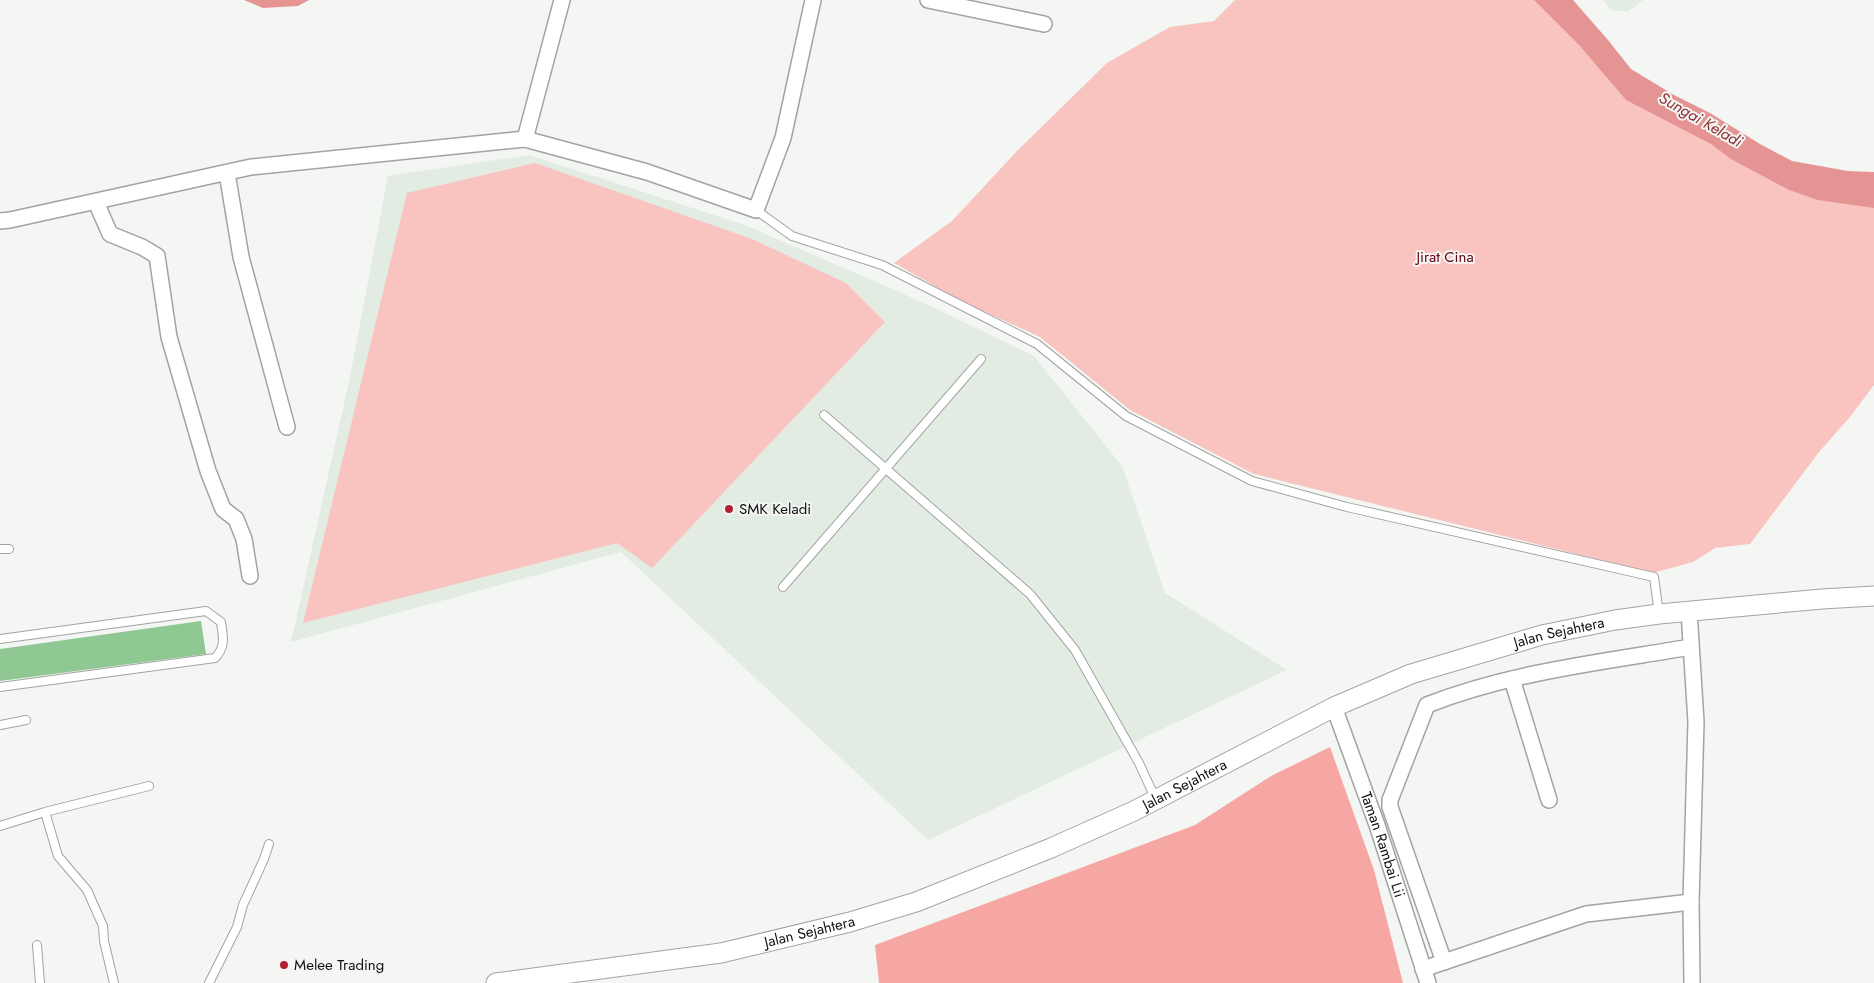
<svg xmlns="http://www.w3.org/2000/svg" width="1874" height="983" viewBox="0 0 1874 983" font-family="Jost,sans-serif">
	<style>
		.built { fill: #e3ece3 }
		.green { fill: #f9c3c0 }
		.forest { fill: #f6a6a3 }
		.water { fill: #e49593 }
		.building { fill: #8fc892 }
		.lines { fill: none; stroke-linecap: round; stroke-linejoin: round }
		.service-casing { stroke: #a1a4a1; stroke-width: 10 }
		.minor-casing { stroke: #a1a4a1; stroke-width: 18 }
		.tertiary-casing { stroke: #a1a4a1; stroke-width: 21 }
		.service { stroke: #fff; stroke-width: 8 }
		.minor { stroke: #fff; stroke-width: 15 }
		.tertiary { stroke: #fff; stroke-width: 19 }
		.poi-dot { fill: #b21f31; stroke: #f3f6f3; stroke-width: 2 }
		.labels { text-anchor: middle; stroke-width: 4; stroke-linejoin: round; paint-order: stroke }
		.park-label { font-size: 15px; fill: #640314; stroke: #f3f6f3 }
		.poi-label { font-size: 15px; fill: #0f100f; stroke: #f3f6f3; text-anchor: start }
		.street-label { font-size: 15px; fill: #0f100f; stroke: #f3f6f3 }
		.water-label { font-size: 16px; font-style: italic; fill: #8e3135; stroke: #f3f6f3 }
	</style>
	<rect width="100%" height="100%" fill="#f3f6f3"/>
	<path class="built" d="M 1603,0 L 1643,0 L 1628,12 L 1611,10 Z
		M 529,155 L 745,225 L 922,302 L 1034,356 L 1122,466 L 1165,593 L 1287,670 L 928,840 L 621,552 L 291,642 L 350,377 L 388,176 Z"/>
	<path class="green" d="M 1235,0 L 1560,0 L 1606,57 L 1777,163 L 1874,185 L 1874,385 L 1850,417 L 1819,452 L 1750,544 L 1715,548 L 1693,562 L 1653,573 L 1254,474 L 1130,410 L 1040,337 L 965,303 L 894,263 L 952,221 L 1017,151 L 1107,63 L 1170,27 L 1214,21 Z
		M 535,163 L 752,239 L 846,283 L 885,322 L 652,568 L 617,543 L 303,623 L 407,193 Z"/>
	<path class="forest" d="M 1330,747 L 1374,870 L 1403,983 L 879,983 L 875,945 L 1195,825 L 1271,776 Z"/>
	<path class="water" d="M 244,0 L 309,0 L 298,6 L 263,8 Z
		M 1534,0 L 1573,0 L 1608,40 L 1631,69 L 1674,95 L 1710,113 L 1760,144 L 1792,161 L 1848,171 L 1874,172 L 1874,208 L 1818,200 L 1789,190 L 1731,159 L 1711,144 L 1626,100 L 1580,46 Z"/>
	<path class="building" d="M 201,621 L 206,654 L 0,681 L 0,649 Z"/>
	<g class="lines">
		<g class="service-casing">
			<path id="service" d="M 756,210 L 792,236 L 882,265 L 1037,344 L 1126,416 L 1252,481 L 1347,507 L 1654,577 L 1659,614
				M 824,415 L 1030,594 L 1075,650 L 1139,763 L 1156,800
				M 0,549 L 9,549
				M 783,587 L 981,359
				M 0,639 L 206,611 L 221,622 C 223,636 226,647 215,658 L 0,687
				M 0,725 L 26,720
				M 45,812 L 58,856 L 87,890 L 103,926 L 104,941 L 114,983
				M 0,826 L 45,812 L 149,786
				M 37,945 L 40,983
				M 209,983 L 237,927 L 243,905 L 264,859 L 269,844"/>
		</g>
		<g class="minor-casing">
			<g id="minor">
				<path d="M 928,0 L 1044,24"/>
				<path d="M 525,139 L 562,0"/>
				<path d="M 227,173 L 241,257 L 287,427"/>
				<path d="M 96,202 L 110,234 L 142,247 L 157,256 L 169,337 L 208,471 L 223,509 L 236,519 L 244,539 L 250,576"/>
				<path d="M 0,221 L 10,220 L 251,167 L 525,139 L 647,172 L 756,210 L 783,138 L 813,0"/>
				<path d="M 1689,611 L 1696,722 L 1691,902 L 1692,983"/>
				<path d="M 1512,679 L 1549,800"/>
				<path id="s1" d="M 1334,707 L 1377,825 L 1428,983"/>
				<path d="M 1444,962 L 1390,807 L 1390,800 L 1427,705 C 1511,672 1602,662 1691,647"/>
				<path d="M 1423,969 L 1586,914 L 1691,902"/>
			</g>
		</g>
		<g class="tertiary-casing">
			<g id="tertiary">
				<path id="s2" d="M 496,983 L 721,953 L 850,922 L 916,902 L 1051,848 L 1134,811 L 1334,707 L 1411,674 L 1542,635 L 1615,620 L 1659,614 L 1822,599 L 1874,596"/>
			</g>
		</g>
		<use href="#service" class="service"/>
		<use href="#minor" class="minor"/>
		<use href="#tertiary" class="tertiary"/>
	</g>
	<g class="poi-dot">
		<circle cx="729" cy="509" r="5"/>
		<circle cx="284" cy="965" r="5"/>
	</g>
	<g class="labels">
		<g class="park-label">
			<text x="1445" y="262">Jirat Cina</text>
		</g>
		<g class="poi-label">
			<text x="739" y="514">SMK Keladi</text>
			<text x="294" y="970">Melee Trading</text>
		</g>
		<g class="street-label">
			<text dy="5" stroke="none"><textPath href="#s2" startOffset="1128">Jalan Sejahtera</textPath></text>
			<text dy="5" stroke="none"><textPath href="#s2" startOffset="722">Jalan Sejahtera</textPath></text>
			<text dy="5" stroke="none"><textPath href="#s1" startOffset="146">Taman Rambai Lii</textPath></text>
			<text dy="5" stroke="none"><textPath href="#s2" startOffset="318">Jalan Sejahtera</textPath></text>
		</g>
		<g class="water-label">
			<text transform="translate(1701 119) rotate(30)" y="6">Sungai Keladi</text>
		</g>
	</g>
</svg>
